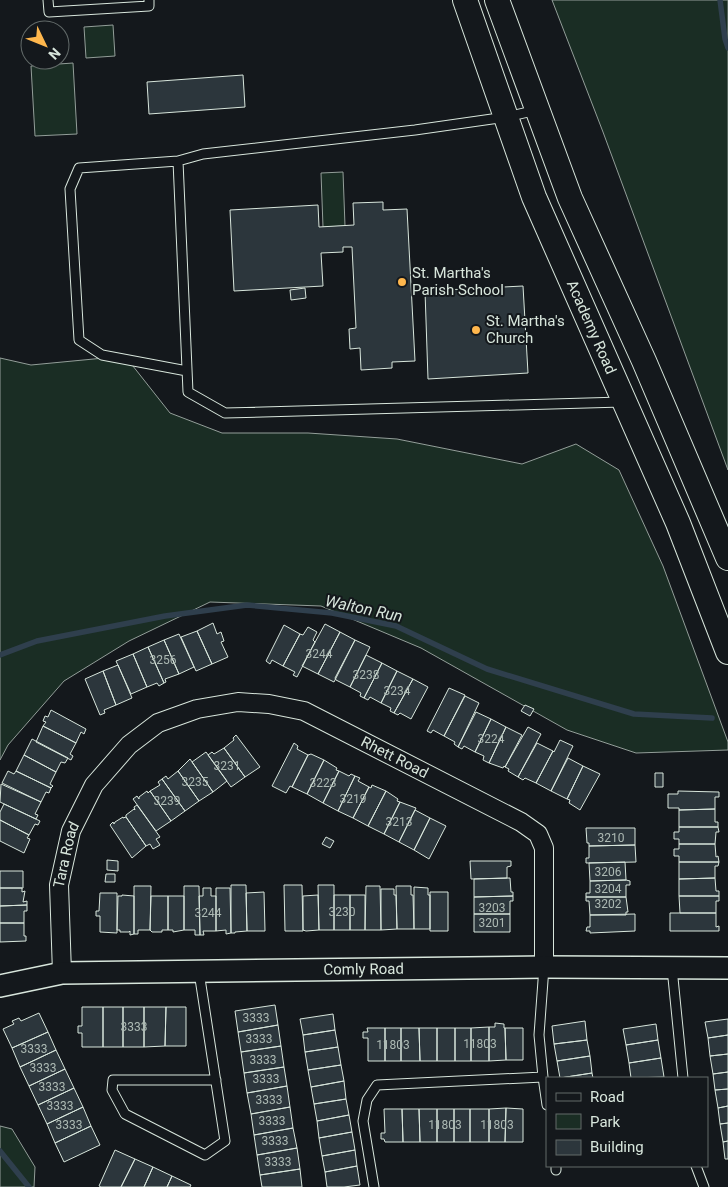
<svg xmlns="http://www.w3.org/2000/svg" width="728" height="1187" viewBox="0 0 728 1187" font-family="Roboto,sans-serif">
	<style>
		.green { fill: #1a2d24; stroke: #939e99 }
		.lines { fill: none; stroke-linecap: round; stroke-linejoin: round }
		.stream { stroke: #2f3f4d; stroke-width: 5.5 }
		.building { fill: #2c363c; stroke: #d8e6dc }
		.service-casing { stroke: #d8e6dc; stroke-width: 11 }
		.minor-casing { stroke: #d8e6dc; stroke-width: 20 }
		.tertiary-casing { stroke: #d8e6dc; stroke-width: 24 }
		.secondary-casing { stroke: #d8e6dc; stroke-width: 26 }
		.service { stroke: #14181c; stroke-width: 9 }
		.minor { stroke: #14181c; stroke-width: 18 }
		.tertiary { stroke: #14181c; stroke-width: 21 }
		.secondary { stroke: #14181c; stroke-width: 24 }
		.poi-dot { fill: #ffb74d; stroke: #14181c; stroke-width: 2 }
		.labels { text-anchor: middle; stroke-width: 4; stroke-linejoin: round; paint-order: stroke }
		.number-label { font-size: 12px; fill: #adbab4 }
		.poi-label { font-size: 15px; fill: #d8e6dc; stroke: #14181c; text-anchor: start }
		.street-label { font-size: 15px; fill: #d8e6dc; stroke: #14181c }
		.water-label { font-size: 16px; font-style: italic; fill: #d8e6dc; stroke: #14181c }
	</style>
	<rect width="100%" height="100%" fill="#14181c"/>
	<path class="green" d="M 552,0 L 728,0 L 728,470 L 603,132 Z
		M 113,25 L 115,56 L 86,58 L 84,27 Z
		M 73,63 L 77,134 L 35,136 L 31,66 Z
		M 343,172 L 345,226 L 323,227 L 321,173 Z
		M 125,356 L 170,413 L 222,433 L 308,433 L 397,439 L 522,464 L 576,444 L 619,470 L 663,566 L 728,742 L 728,750 L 636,753 L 567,730 L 421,648 L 321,606 L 210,602 L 129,641 L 64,681 L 8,745 L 0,760 L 0,358 L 31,365 Z
		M 0,1126 L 12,1129 L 35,1167 L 34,1187 L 0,1187 Z"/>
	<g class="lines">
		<path class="stream" d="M 720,0 L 725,39 L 728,48
			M 0,655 L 37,641 L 165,616 L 247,605 L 332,613 L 396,626 L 487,669 L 634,714 L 712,718
			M 0,1151 L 29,1187"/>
	</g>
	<path class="building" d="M 243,75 L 245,107 L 149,114 L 147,82 Z
		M 383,202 L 383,210 L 407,209 L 415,361 L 392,362 L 392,368 L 361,370 L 360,348 L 350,349 L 349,329 L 356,328 L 352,247 L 343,247 L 343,252 L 321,253 L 323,286 L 234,291 L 230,210 L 318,205 L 319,227 L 354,225 L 353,203 Z
		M 523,286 L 528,373 L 428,379 L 425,291 Z
		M 305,288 L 306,298 L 291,300 L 290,290 Z
		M 213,623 L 217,634 L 221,632 L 224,641 L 221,642 L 228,657 L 212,664 L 197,631 Z
		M 325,624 L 340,632 L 318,674 L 302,666 Z
		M 284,625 L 300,634 L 283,666 L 272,660 L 270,664 L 266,661 Z
		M 308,627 L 317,632 L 313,640 L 315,642 L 297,677 L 293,675 L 295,672 L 283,666 L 300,634 L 303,635 Z
		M 197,631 L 212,664 L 196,671 L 181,637 Z
		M 340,632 L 355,640 L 334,682 L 318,674 Z
		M 179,634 L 194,667 L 179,674 L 164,640 Z
		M 164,640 L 179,674 L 165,679 L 166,682 L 164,683 L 148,647 Z
		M 355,640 L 370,647 L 350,687 L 336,680 L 335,678 Z
		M 148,647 L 164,683 L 159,686 L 157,683 L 147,687 L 133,654 Z
		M 133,654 L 147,687 L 131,694 L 116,661 Z
		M 366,655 L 382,663 L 364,698 L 360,696 L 361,693 L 350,687 Z
		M 382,663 L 397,671 L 381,703 L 370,697 L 368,700 L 364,698 Z
		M 118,665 L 132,698 L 116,705 L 103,671 Z
		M 103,671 L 116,705 L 104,710 L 105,713 L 100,715 L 85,679 Z
		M 397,671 L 413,679 L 394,713 L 390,711 L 391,708 L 381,703 Z
		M 413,679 L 428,687 L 411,719 L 400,713 L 398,715 L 394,713 Z
		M 449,688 L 465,695 L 444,736 L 433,730 L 431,733 L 427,731 Z
		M 465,696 L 479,703 L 458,747 L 454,744 L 455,742 L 444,736 Z
		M 525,705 L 534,709 L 530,716 L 521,711 Z
		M 51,710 L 86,729 L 84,734 L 81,732 L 76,743 L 43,726 L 46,722 L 43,721 L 45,716 L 48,717 Z
		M 476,712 L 491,719 L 475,752 L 464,746 L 462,749 L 458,747 Z
		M 491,719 L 506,727 L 489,763 L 483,760 L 484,756 L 475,752 Z
		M 43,726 L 76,743 L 70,754 L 73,756 L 71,760 L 36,742 Z
		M 506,727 L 522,735 L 505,767 L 504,766 L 503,768 L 489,763 Z
		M 528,727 L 541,734 L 518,777 L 508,771 L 509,769 L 505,767 Z
		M 236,735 L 260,767 L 245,777 L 224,748 L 234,740 L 233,738 Z
		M 32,739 L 68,758 L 65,763 L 61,762 L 56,772 L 24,755 Z
		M 560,740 L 573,746 L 551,791 L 536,783 L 553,751 L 554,752 Z
		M 294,743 L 298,746 L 297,749 L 308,755 L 292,787 L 290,786 L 286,793 L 272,786 Z
		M 537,743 L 553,751 L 536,783 L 525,778 L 523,780 L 518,777 Z
		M 224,748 L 245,777 L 231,787 L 208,755 L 212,752 L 214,754 Z
		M 206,752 L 227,781 L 213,792 L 192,762 Z
		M 311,754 L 324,760 L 307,794 L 292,787 L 308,755 Z
		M 24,755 L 56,772 L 50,784 L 53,786 L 51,788 L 16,771 Z
		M 568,758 L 583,766 L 567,799 L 551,791 Z
		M 190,759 L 213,792 L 199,801 L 178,771 Z
		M 324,760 L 337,768 L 336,770 L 339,771 L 323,803 L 307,794 Z
		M 583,766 L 600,774 L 580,810 L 569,803 L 570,800 L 567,799 Z
		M 8,771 L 14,774 L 16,771 L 51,788 L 49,793 L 46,792 L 41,802 L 2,783 Z
		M 178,771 L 199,801 L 185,811 L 162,779 L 166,776 L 168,779 Z
		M 339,771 L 349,776 L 351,774 L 355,776 L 338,811 L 323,803 Z
		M 655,773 L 663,773 L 663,787 L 655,787 Z
		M 355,776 L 360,778 L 358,781 L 369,787 L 353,818 L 338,811 Z
		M 162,779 L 185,811 L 171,821 L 150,791 L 160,785 L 158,782 Z
		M 1,784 L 41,802 L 35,814 L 38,815 L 36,819 L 0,802 Z
		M 372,785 L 386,791 L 368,826 L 353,818 L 369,787 L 371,788 Z
		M 147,791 L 148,793 L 150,791 L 171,821 L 156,831 L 133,799 L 137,796 L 139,799 L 139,797 Z
		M 386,791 L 398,799 L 397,801 L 400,802 L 384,834 L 368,826 Z
		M 678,791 L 719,792 L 719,797 L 715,797 L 715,809 L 679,810 L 679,808 L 668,808 L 668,794 L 678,794 Z
		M 400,802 L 416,808 L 399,842 L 384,834 Z
		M 4,804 L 40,821 L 38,825 L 35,824 L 29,835 L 0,820 L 0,812 Z
		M 137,805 L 160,837 L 156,839 L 160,845 L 153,849 L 150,844 L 146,846 L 126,817 L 126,815 L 134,809 L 135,810 L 134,807 Z
		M 715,809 L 715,822 L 718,822 L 718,827 L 679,827 L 679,810 Z
		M 415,810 L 430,818 L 414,850 L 399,842 Z
		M 123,817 L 123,818 L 126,817 L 146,846 L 132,858 L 110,825 L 113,822 L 114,824 L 115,822 Z
		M 430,818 L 446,826 L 429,859 L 414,850 Z
		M 0,820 L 29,835 L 27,838 L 30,839 L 24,853 L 0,841 Z
		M 679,827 L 718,827 L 719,832 L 716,832 L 715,844 L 679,844 L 679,839 L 674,839 L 674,832 L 679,832 Z
		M 586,828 L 635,828 L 635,845 L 589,846 L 589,843 L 587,843 Z
		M 326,837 L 334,841 L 330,848 L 322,844 Z
		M 679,844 L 715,844 L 716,857 L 718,856 L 719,862 L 679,862 L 679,856 L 674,856 L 674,849 L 679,849 Z
		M 635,845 L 636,862 L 586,863 L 586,858 L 589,858 L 589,846 Z
		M 107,860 L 118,861 L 118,871 L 107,870 Z
		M 470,861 L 511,861 L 511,866 L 507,867 L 507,878 L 471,879 Z
		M 625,862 L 626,880 L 590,881 L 589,863 Z
		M 679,862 L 719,862 L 718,866 L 715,866 L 715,878 L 679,879 Z
		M 0,871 L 23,871 L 23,888 L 0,888 Z
		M 106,874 L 115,874 L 115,882 L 105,882 Z
		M 510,878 L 511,892 L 513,892 L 513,896 L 474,897 L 474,879 Z
		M 715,878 L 716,891 L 719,891 L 719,896 L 679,896 L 679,879 Z
		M 626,880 L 630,881 L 630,885 L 626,885 L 626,897 L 586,897 L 586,893 L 590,893 L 590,881 Z
		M 231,885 L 246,885 L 247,931 L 235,932 L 235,933 L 231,933 Z
		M 284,885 L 302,885 L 303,931 L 285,931 Z
		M 318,885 L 334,885 L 334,930 L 319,930 Z
		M 134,886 L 151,886 L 150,930 L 138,930 L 138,934 L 134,934 Z
		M 184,886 L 199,886 L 200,935 L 195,935 L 195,930 L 184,930 Z
		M 366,886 L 380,886 L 381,930 L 365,930 Z
		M 396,886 L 411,886 L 411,895 L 413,895 L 414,929 L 397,929 Z
		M 414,887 L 428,888 L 428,895 L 430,895 L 430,929 L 414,929 Z
		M 0,888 L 22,888 L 22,892 L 25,891 L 23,902 L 27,901 L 27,905 L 0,906 Z
		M 203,888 L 211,888 L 211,896 L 216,896 L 216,931 L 203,931 L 204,935 L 200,935 L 199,896 L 203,896 Z
		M 216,888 L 230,888 L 231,933 L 226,934 L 226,930 L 216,931 Z
		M 381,889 L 394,889 L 394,895 L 396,895 L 397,929 L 381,930 Z
		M 264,892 L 265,931 L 247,931 L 246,893 Z
		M 430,892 L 448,892 L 448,931 L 430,931 Z
		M 100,893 L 117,893 L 117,933 L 100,932 L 100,916 L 96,916 L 96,911 L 99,911 Z
		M 122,895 L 134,896 L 134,934 L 130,935 L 130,931 L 129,932 L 120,932 L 120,930 L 117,930 L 118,896 L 122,896 Z
		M 318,895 L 319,930 L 306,931 L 303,930 L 303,896 Z
		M 334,895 L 350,895 L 350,930 L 334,930 Z
		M 350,895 L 365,895 L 365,930 L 350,930 Z
		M 151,896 L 168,896 L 168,930 L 162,930 L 162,932 L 152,932 L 150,930 Z
		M 168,896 L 184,896 L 184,930 L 173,932 L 173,930 L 168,930 Z
		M 513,896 L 513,901 L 510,901 L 510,914 L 474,914 L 474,897 Z
		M 679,896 L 719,896 L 719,901 L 716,901 L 716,913 L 680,913 Z
		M 586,897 L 626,897 L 628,912 L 626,912 L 626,915 L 590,915 L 589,901 L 586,901 Z
		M 27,905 L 27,911 L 24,911 L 24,923 L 0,923 L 0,906 Z
		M 670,913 L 716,913 L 716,927 L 719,926 L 719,931 L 670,931 Z
		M 474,914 L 510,914 L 510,932 L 474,932 Z
		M 635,914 L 635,931 L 590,933 L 590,931 L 586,931 L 587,927 L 590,927 L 590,915 Z
		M 0,923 L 24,923 L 24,936 L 26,936 L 26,941 L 0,942 Z
		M 275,1005 L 278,1025 L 238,1032 L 235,1011 Z
		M 82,1007 L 103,1007 L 103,1047 L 82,1047 L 82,1033 L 78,1033 L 78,1026 L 82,1026 Z
		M 103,1007 L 123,1007 L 123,1047 L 103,1047 Z
		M 123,1007 L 144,1007 L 144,1047 L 123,1047 Z
		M 144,1007 L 166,1007 L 165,1046 L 144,1047 Z
		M 166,1007 L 186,1007 L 186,1046 L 165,1046 Z
		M 39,1013 L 48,1032 L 12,1048 L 3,1029 L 14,1024 L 12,1021 L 19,1018 L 21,1021 Z
		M 333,1014 L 335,1030 L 303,1035 L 300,1019 Z
		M 728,1019 L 728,1035 L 708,1038 L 705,1022 Z
		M 585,1021 L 587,1040 L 554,1044 L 552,1026 Z
		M 495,1023 L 504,1024 L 504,1028 L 505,1028 L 506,1060 L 489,1061 L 489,1027 L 495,1027 Z
		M 656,1024 L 658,1040 L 626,1045 L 623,1029 Z
		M 278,1025 L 281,1046 L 241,1052 L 238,1032 Z
		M 489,1027 L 489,1061 L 471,1061 L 471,1028 Z
		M 367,1028 L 385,1028 L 385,1061 L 368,1061 L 368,1038 L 363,1038 L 363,1032 L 368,1032 Z
		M 385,1028 L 401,1028 L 401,1061 L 385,1061 Z
		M 401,1028 L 419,1028 L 420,1061 L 401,1061 Z
		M 419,1028 L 437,1028 L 437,1061 L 420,1061 Z
		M 437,1028 L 455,1028 L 455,1061 L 437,1061 Z
		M 455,1028 L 471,1028 L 471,1061 L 455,1061 Z
		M 505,1028 L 523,1028 L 523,1060 L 506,1060 Z
		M 335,1030 L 338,1047 L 305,1052 L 303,1035 Z
		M 48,1032 L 56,1050 L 20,1067 L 12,1048 Z
		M 728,1035 L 728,1054 L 710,1056 L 708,1038 Z
		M 587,1040 L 590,1056 L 557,1061 L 554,1044 Z
		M 658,1040 L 661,1058 L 629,1063 L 626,1045 Z
		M 281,1046 L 284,1067 L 244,1073 L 241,1052 Z
		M 338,1047 L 341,1065 L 308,1070 L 305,1052 Z
		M 56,1050 L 65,1069 L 29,1086 L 20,1067 Z
		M 728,1054 L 728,1072 L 713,1074 L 710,1056 Z
		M 590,1056 L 592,1073 L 560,1078 L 557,1061 Z
		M 661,1058 L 664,1077 L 631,1078 L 629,1063 Z
		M 341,1065 L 344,1081 L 311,1087 L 308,1070 Z
		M 284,1067 L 287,1086 L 247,1093 L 244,1073 Z
		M 65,1069 L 74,1088 L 38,1105 L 29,1086 Z
		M 728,1072 L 728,1089 L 715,1090 L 713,1074 Z
		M 592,1073 L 593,1078 L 560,1078 Z
		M 344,1081 L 346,1099 L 314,1104 L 311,1087 Z
		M 287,1086 L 290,1107 L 251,1114 L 247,1093 Z
		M 74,1088 L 83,1107 L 47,1124 L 38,1105 Z
		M 728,1089 L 728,1106 L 718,1108 L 715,1090 Z
		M 346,1099 L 349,1115 L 317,1121 L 314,1104 Z
		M 728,1106 L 728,1123 L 720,1124 L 718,1108 Z
		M 83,1107 L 91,1126 L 55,1143 L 47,1124 Z
		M 290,1107 L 293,1128 L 254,1135 L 251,1114 Z
		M 506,1108 L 505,1142 L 489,1142 L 489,1109 Z
		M 506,1108 L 523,1109 L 523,1142 L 505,1142 Z
		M 384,1109 L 402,1109 L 403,1142 L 385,1142 L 384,1139 L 381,1139 L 381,1133 L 385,1133 Z
		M 402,1109 L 419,1109 L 420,1142 L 403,1142 Z
		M 419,1109 L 437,1109 L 437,1142 L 420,1142 Z
		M 437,1109 L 454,1109 L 454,1142 L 437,1142 Z
		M 454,1109 L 470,1109 L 470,1142 L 454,1142 Z
		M 470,1109 L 489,1109 L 489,1142 L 470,1142 Z
		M 349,1115 L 352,1132 L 319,1138 L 317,1121 Z
		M 728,1123 L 728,1141 L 723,1142 L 720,1124 Z
		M 91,1126 L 100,1145 L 64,1162 L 55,1143 Z
		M 293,1128 L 297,1148 L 257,1155 L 254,1135 Z
		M 352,1132 L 355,1150 L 322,1156 L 319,1138 Z
		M 728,1141 L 728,1159 L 725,1159 L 723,1142 Z
		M 297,1148 L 300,1169 L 260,1175 L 257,1155 Z
		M 115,1150 L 135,1159 L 121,1187 L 101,1187 L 99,1186 Z
		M 355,1150 L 357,1166 L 325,1172 L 322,1156 Z
		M 135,1159 L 153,1167 L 144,1187 L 121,1187 Z
		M 357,1166 L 360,1185 L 344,1187 L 327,1187 L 325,1172 Z
		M 153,1167 L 172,1176 L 167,1187 L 144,1187 Z
		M 300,1169 L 302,1187 L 262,1187 L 260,1175 Z
		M 172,1176 L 191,1185 L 190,1187 L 167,1187 Z"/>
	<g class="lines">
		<g class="service-casing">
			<path id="service" d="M 48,0 L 49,12 L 149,6 L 149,0
				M 537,110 L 506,117 L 415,130 L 203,154 L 178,161 L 188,392 L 225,413 L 622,402
				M 178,161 L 79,168 L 70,189 L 79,340 L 102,355 L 187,371
				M 672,968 L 683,1078
				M 199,972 L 225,1141 L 205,1155 L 125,1114 L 112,1090 L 113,1080 L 216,1080
				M 543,1077 L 547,1105
				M 556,1166 L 556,1170
				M 696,1166 L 704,1187
				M 374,1187 L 363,1121 L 367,1100 L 377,1085 L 543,1077 L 539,1035 L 544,967"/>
		</g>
		<g class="minor-casing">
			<g id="minor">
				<path id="s1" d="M 62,973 L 59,885 L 71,831 L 94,785 L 129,745 L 158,723 L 197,709 L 238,702 L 269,704 L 304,711 L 521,822 L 538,834 L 544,848 L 544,967"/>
			</g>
		</g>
		<g class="tertiary-casing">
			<g id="tertiary">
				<path id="s2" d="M 0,986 L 62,973 L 544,967 L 728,968"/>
			</g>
		</g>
		<g class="secondary-casing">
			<g id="secondary">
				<path id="s3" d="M 465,0 L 534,197 L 678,523 L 728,652"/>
				<path d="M 497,0 L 570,198 L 644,361 L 728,558"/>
			</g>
		</g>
		<use href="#service" class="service"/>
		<use href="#minor" class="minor"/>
		<use href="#tertiary" class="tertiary"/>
		<use href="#secondary" class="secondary"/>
	</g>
	<g class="poi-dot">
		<circle cx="402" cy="282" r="5"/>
		<circle cx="476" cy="330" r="5"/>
	</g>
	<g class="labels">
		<g class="number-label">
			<text x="319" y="658">3244</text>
			<text x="163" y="664">3256</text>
			<text x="366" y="679">3238</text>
			<text x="397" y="695">3234</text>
			<text x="491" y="743">3224</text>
			<text x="227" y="770">3231</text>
			<text x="195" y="786">3235</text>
			<text x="323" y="787">3223</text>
			<text x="353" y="803">3219</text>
			<text x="167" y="805">3239</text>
			<text x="399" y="826">3213</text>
			<text x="611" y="842">3210</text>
			<text x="608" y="876">3206</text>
			<text x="608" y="893">3204</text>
			<text x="608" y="908">3202</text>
			<text x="492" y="912">3203</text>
			<text x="342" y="916">3230</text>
			<text x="208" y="917">3244</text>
			<text x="492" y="927">3201</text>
			<text x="256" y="1022">3333</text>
			<text x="134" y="1031">3333</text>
			<text x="259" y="1043">3333</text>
			<text x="480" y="1048">11803</text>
			<text x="393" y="1049">11803</text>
			<text x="34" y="1053">3333</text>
			<text x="263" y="1064">3333</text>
			<text x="43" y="1072">3333</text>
			<text x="266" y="1083">3333</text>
			<text x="52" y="1091">3333</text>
			<text x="269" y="1104">3333</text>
			<text x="60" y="1110">3333</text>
			<text x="272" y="1125">3333</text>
			<text x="69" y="1129">3333</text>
			<text x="445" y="1129">11803</text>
			<text x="497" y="1129">11803</text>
			<text x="275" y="1145">3333</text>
			<text x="278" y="1166">3333</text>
		</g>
		<g class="poi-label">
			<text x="412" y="278">St. Martha's<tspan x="412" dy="17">Parish School</tspan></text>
			<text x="486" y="326">St. Martha's<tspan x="486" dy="17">Church</tspan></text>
		</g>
		<g class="street-label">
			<text dy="5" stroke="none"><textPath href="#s3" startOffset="351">Academy Road</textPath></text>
			<text dy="5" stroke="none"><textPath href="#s1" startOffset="536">Rhett Road</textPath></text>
			<text dy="5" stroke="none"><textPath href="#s1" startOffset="119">Tara Road</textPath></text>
			<text dy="5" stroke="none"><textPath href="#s2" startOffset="365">Comly Road</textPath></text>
		</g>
		<g class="water-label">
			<text transform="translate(364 608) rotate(12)" y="6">Walton Run</text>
		</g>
	</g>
	<rect x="546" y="1077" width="162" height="90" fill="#14181c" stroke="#626a69"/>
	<rect x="556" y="1093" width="25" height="8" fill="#14181c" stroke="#626a69"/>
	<text x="590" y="1102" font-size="15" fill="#d8e6dc">Road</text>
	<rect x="556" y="1114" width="25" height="15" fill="#1a2d24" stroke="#626a69"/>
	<text x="590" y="1127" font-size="15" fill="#d8e6dc">Park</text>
	<rect x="556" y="1140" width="25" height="15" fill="#2c363c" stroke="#626a69"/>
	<text x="590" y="1152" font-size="15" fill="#d8e6dc">Building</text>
	<g transform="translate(45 45) rotate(133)"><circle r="24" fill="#14181c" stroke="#626a69"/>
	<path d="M0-4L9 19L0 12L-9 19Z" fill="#ffb74d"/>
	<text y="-8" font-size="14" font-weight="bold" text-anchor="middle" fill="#d8e6dc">N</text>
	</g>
</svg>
